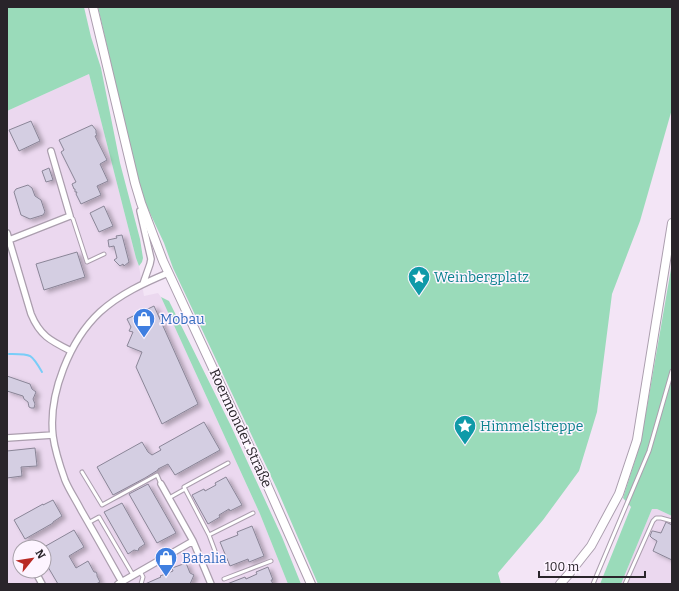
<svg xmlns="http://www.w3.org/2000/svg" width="679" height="591" viewBox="0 0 679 591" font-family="Bitter,serif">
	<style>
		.built { fill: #ebd8ef; fill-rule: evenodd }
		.green { fill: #9adbba }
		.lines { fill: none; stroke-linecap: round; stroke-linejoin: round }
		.stream { stroke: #79cdf8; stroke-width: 2 }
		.building { fill: #d4cee2; stroke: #8a8597; filter: url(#shadow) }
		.service-casing { stroke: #ab9eae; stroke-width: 5 }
		.minor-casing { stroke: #ab9eae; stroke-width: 8 }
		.secondary-casing { stroke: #ab9eae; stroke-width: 10 }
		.service { stroke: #fff; stroke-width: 3 }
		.minor { stroke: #fff; stroke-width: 5.5 }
		.secondary { stroke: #fff; stroke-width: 8 }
		.labels { text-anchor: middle; stroke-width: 3; stroke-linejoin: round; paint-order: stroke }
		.culture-label { font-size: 14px; fill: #0d838f; stroke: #fdf4ff; text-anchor: start }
		.shop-label { font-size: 14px; fill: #366cbe; stroke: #fdf4ff; text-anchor: start }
		.street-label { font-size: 14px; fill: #29242a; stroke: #fdf4ff }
	</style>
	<defs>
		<filter id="shadow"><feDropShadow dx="4" dy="2.5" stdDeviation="2" flood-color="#0004"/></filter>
	</defs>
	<rect width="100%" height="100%" fill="#f3e5f6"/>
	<path class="built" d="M 89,74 L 136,258 L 139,266 L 144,296 L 158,293 L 161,297 L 260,514 L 288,584 L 7,584 L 7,111 ZM 20,547 L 44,547 L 44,571 L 20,571 Z
		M 652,509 L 657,509 L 672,516 L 672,584 L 621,584 Z"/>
	<path class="green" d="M 7,7 L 84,7 L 91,37 L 101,68 L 120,163 L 140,239 L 143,258 L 142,262 L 139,266 L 136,258 L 89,74 L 7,111 Z
		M 98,7 L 672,7 L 672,109 L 640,221 L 612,294 L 597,412 L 579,471 L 543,520 L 498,573 L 501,584 L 318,584 L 277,489 L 173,268 L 164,243 L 142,196 L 123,116 Z
		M 672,263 L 672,516 L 657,509 L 652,509 L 621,584 L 600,584 L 631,507 L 623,498 L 638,451 L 647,407 Z
		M 161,297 L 169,301 L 231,426 L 282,537 L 301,584 L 288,584 L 260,514 Z"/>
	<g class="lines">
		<path class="stream" d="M 9,354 C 31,354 31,353 42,372"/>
	</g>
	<path class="building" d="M 31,121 L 40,141 L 19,151 L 9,130 Z
		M 92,125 L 96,130 L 96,133 L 97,135 L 95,136 L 107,160 L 100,164 L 108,181 L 97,186 L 101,195 L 81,204 L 76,194 L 77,192 L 75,192 L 75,189 L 74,189 L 72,184 L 76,182 L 61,152 L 64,150 L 59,140 Z
		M 49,168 L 53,180 L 46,182 L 42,171 Z
		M 28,185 L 32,188 L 35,196 L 41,200 L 45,212 L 43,215 L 30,219 L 21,215 L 14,192 L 16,189 Z
		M 104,206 L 113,226 L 99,232 L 90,213 Z
		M 122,235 L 129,262 L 124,266 L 123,264 L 120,266 L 114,260 L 117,258 L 114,246 L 109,247 L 108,240 L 117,238 L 116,236 Z
		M 77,252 L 85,277 L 44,290 L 36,264 Z
		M 154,306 L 198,404 L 162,424 L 136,367 L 142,352 L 127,346 L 133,332 L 129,331 L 131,327 L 127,319 Z
		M 7,376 L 30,384 L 32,389 L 36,392 L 33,399 L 35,404 L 34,408 L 31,408 L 29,407 L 28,402 L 24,399 L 23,396 L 7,391 Z
		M 204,422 L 220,450 L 175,475 L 168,464 L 158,469 L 158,470 L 145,478 L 113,495 L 97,467 L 142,442 L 148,452 L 152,455 L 161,450 L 159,447 Z
		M 35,448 L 37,466 L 21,467 L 22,476 L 7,478 L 7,451 Z
		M 226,477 L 242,505 L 230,511 L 229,509 L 219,515 L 220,517 L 208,524 L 192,495 L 204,489 L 205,491 L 216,485 L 215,483 Z
		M 148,484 L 176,533 L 157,543 L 129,494 Z
		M 53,500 L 62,516 L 53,522 L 53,523 L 25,539 L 14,520 L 43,504 L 43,505 Z
		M 122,503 L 145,544 L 139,548 L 138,551 L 134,550 L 128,554 L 104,512 Z
		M 666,522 L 672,525 L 672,560 L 653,551 L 657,541 L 652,538 L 650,536 L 652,531 L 653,531 L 661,533 Z
		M 252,526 L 264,556 L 249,562 L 248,559 L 230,566 L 220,542 L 238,535 L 237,532 Z
		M 74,530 L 84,547 L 69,556 L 76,568 L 88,561 L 94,572 L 96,572 L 97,574 L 97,576 L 100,582 L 96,584 L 58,584 L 48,567 L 47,568 L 44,563 L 44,547 Z
		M 186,563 L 190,573 L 194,575 L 190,584 L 145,584 L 161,577 L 160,576 L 173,571 L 172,568 Z
		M 268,567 L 273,580 L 271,580 L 273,584 L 227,584 L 245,577 L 246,579 L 257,574 L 256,572 Z"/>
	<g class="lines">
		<g class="service-casing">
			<path id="service" d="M 70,216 L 73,219 L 87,262 L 104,254
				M 82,472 L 102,505 L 157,475 L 161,484
				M 169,498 L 185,489
				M 88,523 L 99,517 L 133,575
				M 209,535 L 253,513
				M 215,551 L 209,535 L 184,487 L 228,463
				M 140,571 L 143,577 L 141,584
				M 224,579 L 271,561
				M 593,584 L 649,451 L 672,371
				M 625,584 L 653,521 L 656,518 L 661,518 L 672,521"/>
		</g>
		<g class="minor-casing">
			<path id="minor" d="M 140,211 L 151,259 L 150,264 L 143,284
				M 7,233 L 31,314 C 40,336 51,341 71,351
				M 9,240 L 70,216 L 51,151
				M 7,438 L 53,435
				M 161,484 L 193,541 L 211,584
				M 35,571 L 42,584
				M 118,584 L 193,541
				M 123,584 C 109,559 95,534 81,510 C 76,500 69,490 65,480 C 60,466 55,451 53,436 C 48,394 70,340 100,312 C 120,294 144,283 168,273"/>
		</g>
		<g class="secondary-casing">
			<path id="secondary" d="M 93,7 L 135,183 L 141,203 L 163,261 L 264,478 L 311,584
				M 560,584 L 568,575 L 591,546 L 619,494 L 637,440 L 672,223"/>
		</g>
		<use href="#service" class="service"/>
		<use href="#minor" class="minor"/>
		<use href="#secondary" class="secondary"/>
	</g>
	<defs>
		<g id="sight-pin" transform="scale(1.15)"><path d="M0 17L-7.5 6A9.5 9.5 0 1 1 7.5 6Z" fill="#0f9aa8" stroke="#fdf4ff"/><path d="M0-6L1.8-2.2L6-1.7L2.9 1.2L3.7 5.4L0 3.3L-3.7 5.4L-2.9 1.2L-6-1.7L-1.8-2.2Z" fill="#fff"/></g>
		<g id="shop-pin" transform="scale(1.15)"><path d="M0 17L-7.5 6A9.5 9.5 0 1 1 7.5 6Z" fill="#3f7fe0" stroke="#fdf4ff"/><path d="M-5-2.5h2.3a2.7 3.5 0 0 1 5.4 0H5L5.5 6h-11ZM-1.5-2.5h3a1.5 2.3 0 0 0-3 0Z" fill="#fff"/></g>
	</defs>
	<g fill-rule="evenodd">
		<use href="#sight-pin" x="419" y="277"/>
		<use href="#shop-pin" x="144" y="319"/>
		<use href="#sight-pin" x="465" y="426"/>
		<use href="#shop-pin" x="166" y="558"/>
	</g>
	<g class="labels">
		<g class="culture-label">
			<text x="434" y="282">Weinbergplatz</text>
			<text x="480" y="431">Himmelstreppe</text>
		</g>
		<g class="shop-label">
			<text x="160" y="324">Mobau</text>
			<text x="182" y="563">Batalia</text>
		</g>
		<g class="street-label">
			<text transform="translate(241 428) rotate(65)" y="5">Roermonder Straße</text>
		</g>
	</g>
	<rect width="679" height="591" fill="none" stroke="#29242a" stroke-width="16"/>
	<g transform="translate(32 559) rotate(60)"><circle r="19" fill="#fdf4ff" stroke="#a8a1aa"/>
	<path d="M0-3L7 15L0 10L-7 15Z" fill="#b92b25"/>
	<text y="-6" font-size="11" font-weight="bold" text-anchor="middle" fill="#29242a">N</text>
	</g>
	<path d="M539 571v6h106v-6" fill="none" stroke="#29242a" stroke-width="2"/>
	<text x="545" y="571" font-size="12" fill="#29242a" stroke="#fdf4ff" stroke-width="3" paint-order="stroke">100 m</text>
</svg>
